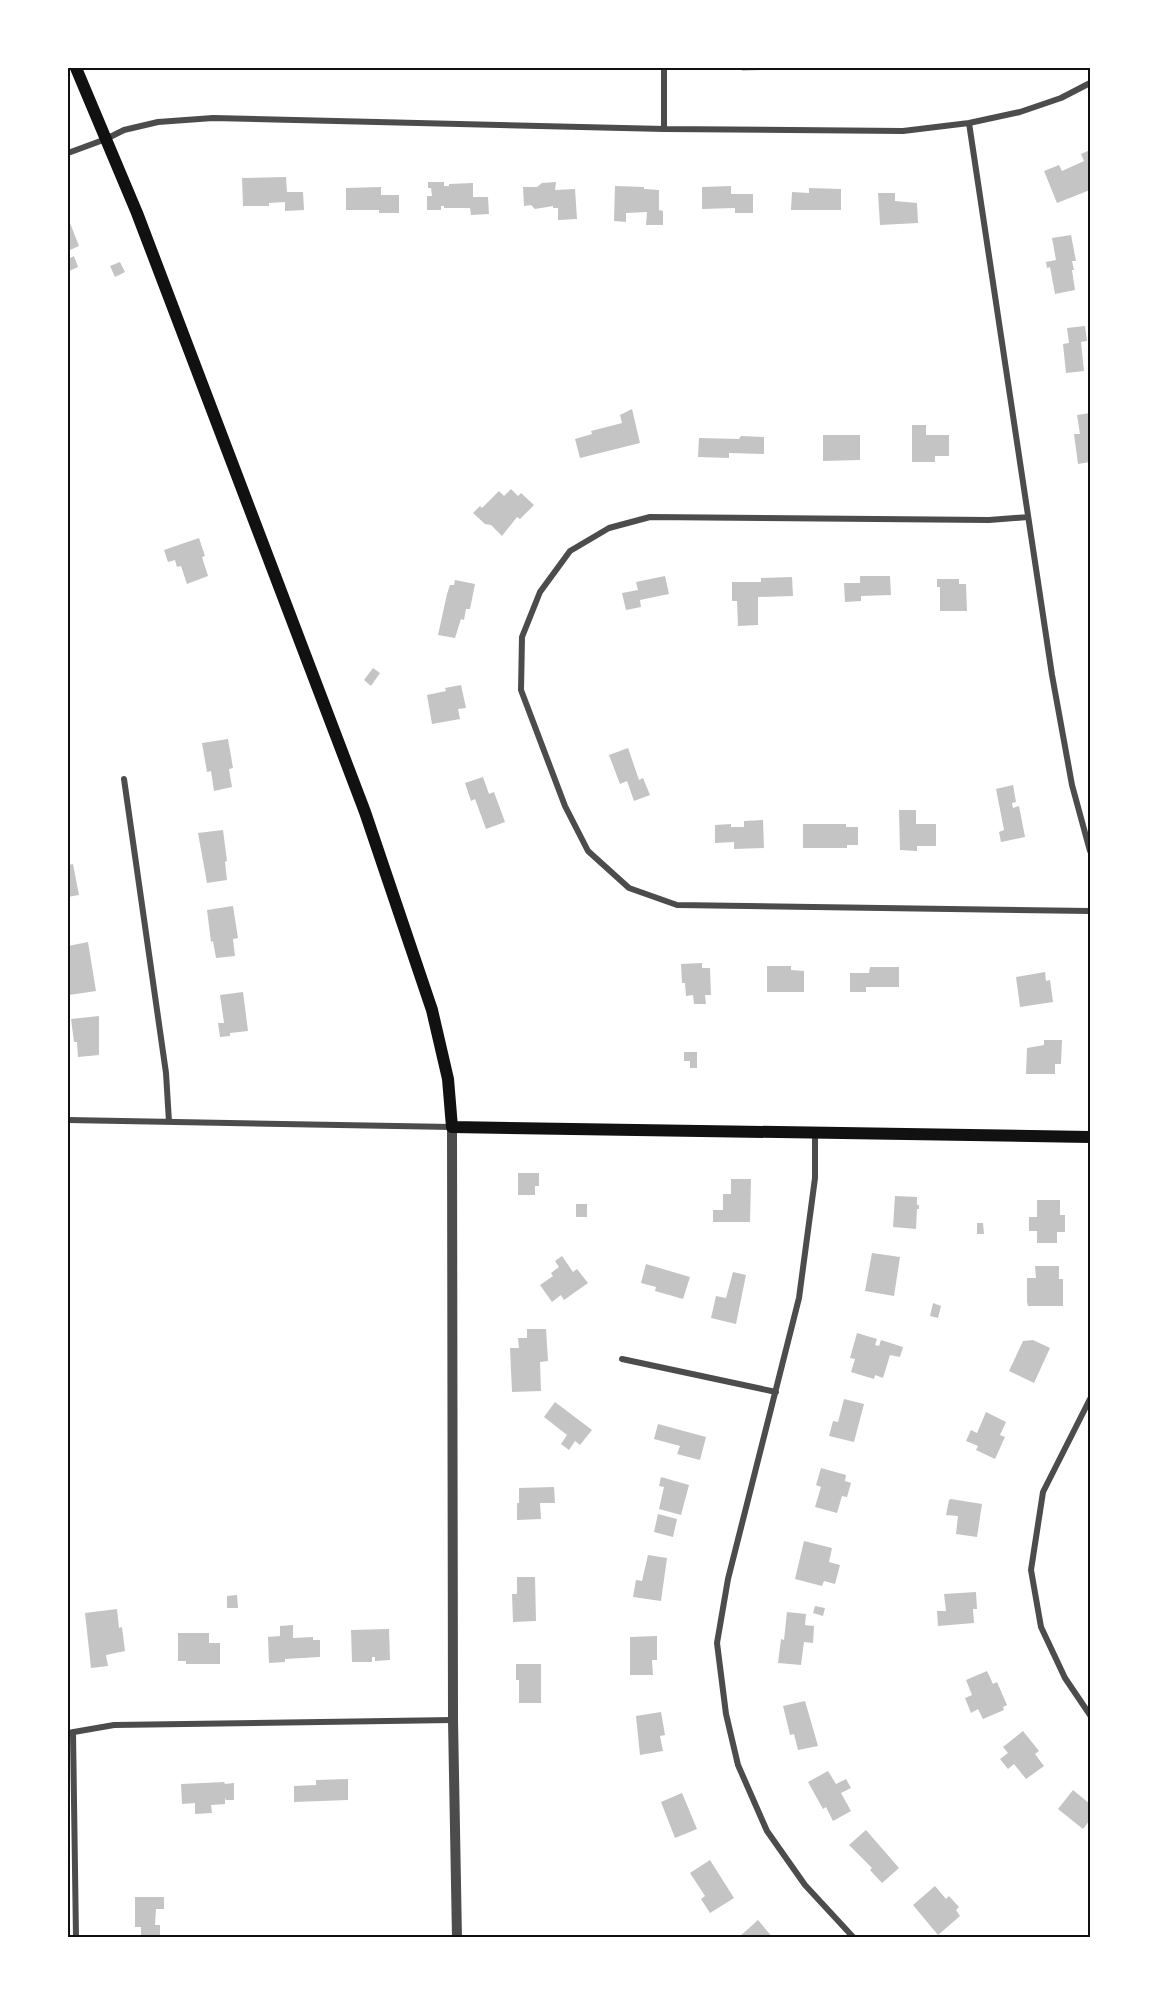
<svg xmlns="http://www.w3.org/2000/svg" width="1158" height="2005" viewBox="0 0 1158 2005" font-family="'Fira Sans',sans-serif">
	<style>
		.building { fill: #c4c4c4 }
		.lines { fill: none; stroke-linecap: round; stroke-linejoin: round }
		.minor { stroke: #4c4c4c; stroke-width: 6 }
		.tertiary { stroke: #4c4c4c; stroke-width: 10 }
		.secondary { stroke: #111; stroke-width: 12 }
		.neatline { fill: none; stroke: #111; stroke-width: 2 }
	</style>
	<rect width="100%" height="100%" fill="#fff"/>
	<path class="building" d="M 741,68 L 763,68 L 763,70 L 742,71 Z
		M 786,68 L 822,68 L 822,69 L 786,70 Z
		M 1090,150 L 1090,190 L 1057,203 L 1044,171 L 1059,165 L 1062,171 L 1084,161 L 1081,154 Z
		M 286,177 L 287,192 L 303,192 L 304,210 L 285,211 L 285,202 L 269,203 L 269,206 L 243,206 L 242,178 Z
		M 428,182 L 444,182 L 444,186 L 449,186 L 449,184 L 473,183 L 473,197 L 488,197 L 489,214 L 471,215 L 470,208 L 444,208 L 444,206 L 441,206 L 441,210 L 427,210 L 427,196 L 432,196 L 431,188 L 428,188 Z
		M 556,182 L 555,190 L 575,189 L 577,219 L 558,220 L 558,208 L 553,208 L 553,206 L 535,209 L 531,205 L 524,206 L 523,187 L 537,187 L 542,183 Z
		M 615,186 L 644,187 L 644,189 L 659,190 L 659,210 L 663,211 L 663,225 L 646,225 L 647,212 L 626,213 L 626,222 L 614,221 Z
		M 731,186 L 731,194 L 753,194 L 753,213 L 735,213 L 735,208 L 702,209 L 702,187 Z
		M 381,187 L 381,195 L 399,195 L 399,213 L 379,213 L 379,210 L 346,210 L 346,188 Z
		M 809,188 L 841,189 L 841,210 L 791,210 L 792,192 L 809,193 Z
		M 878,193 L 895,193 L 895,201 L 917,203 L 918,223 L 880,225 Z
		M 70,223 L 79,246 L 68,251 L 68,224 Z
		M 1071,235 L 1076,261 L 1072,261 L 1074,270 L 1072,270 L 1075,290 L 1055,294 L 1050,267 L 1047,268 L 1046,262 L 1056,260 L 1052,238 Z
		M 74,256 L 78,267 L 69,271 L 68,259 Z
		M 120,262 L 125,272 L 115,277 L 110,266 Z
		M 1085,326 L 1087,341 L 1081,342 L 1084,371 L 1066,373 L 1063,344 L 1069,343 L 1067,328 Z
		M 632,409 L 640,443 L 580,458 L 575,439 L 592,434 L 591,431 L 622,423 L 620,415 Z
		M 1090,413 L 1090,462 L 1078,464 L 1074,434 L 1080,434 L 1077,415 Z
		M 912,425 L 926,425 L 926,435 L 949,435 L 949,456 L 935,456 L 935,462 L 912,462 Z
		M 823,435 L 860,435 L 860,460 L 823,461 Z
		M 741,436 L 764,437 L 764,454 L 729,453 L 729,458 L 698,457 L 699,438 L 739,439 Z
		M 511,489 L 518,496 L 521,493 L 534,505 L 520,519 L 517,517 L 502,536 L 491,525 L 485,524 L 473,513 L 480,506 L 482,508 L 499,491 L 504,496 Z
		M 199,538 L 205,556 L 202,557 L 208,576 L 187,584 L 181,566 L 177,567 L 175,560 L 168,562 L 164,550 Z
		M 665,576 L 669,594 L 640,600 L 641,607 L 626,610 L 622,593 L 638,590 L 636,582 Z
		M 860,576 L 890,576 L 891,595 L 861,596 L 861,601 L 845,602 L 844,583 L 860,583 Z
		M 792,577 L 793,596 L 758,597 L 758,625 L 738,626 L 737,601 L 732,601 L 732,582 L 761,582 L 761,578 Z
		M 937,579 L 959,579 L 959,584 L 966,584 L 967,611 L 940,611 L 940,587 L 937,587 Z
		M 455,580 L 475,584 L 470,609 L 466,609 L 464,620 L 461,619 L 455,638 L 438,635 L 447,594 L 450,585 L 454,585 Z
		M 373,668 L 380,673 L 371,686 L 364,680 Z
		M 461,685 L 466,708 L 458,709 L 460,719 L 432,724 L 427,695 L 446,691 L 445,688 Z
		M 228,739 L 233,768 L 229,769 L 232,787 L 214,791 L 211,771 L 207,772 L 202,743 Z
		M 628,748 L 639,780 L 643,778 L 650,795 L 634,801 L 627,781 L 620,784 L 609,755 Z
		M 483,777 L 489,794 L 494,792 L 505,822 L 486,829 L 475,799 L 471,801 L 465,783 Z
		M 1013,785 L 1016,802 L 1012,803 L 1013,808 L 1019,806 L 1025,837 L 1001,842 L 999,832 L 1004,830 L 996,789 Z
		M 899,810 L 916,810 L 916,824 L 936,824 L 936,846 L 917,846 L 917,851 L 900,850 Z
		M 763,820 L 764,848 L 734,849 L 734,842 L 715,843 L 715,825 L 731,824 L 731,827 L 744,827 L 744,821 Z
		M 803,824 L 846,824 L 846,827 L 858,827 L 858,845 L 847,845 L 847,848 L 803,848 Z
		M 223,830 L 227,861 L 225,862 L 227,880 L 207,883 L 198,833 Z
		M 73,864 L 79,895 L 68,897 L 68,865 Z
		M 233,906 L 238,938 L 233,939 L 235,956 L 216,958 L 213,941 L 211,942 L 207,910 Z
		M 88,942 L 96,991 L 69,995 L 68,946 Z
		M 702,963 L 702,968 L 710,968 L 711,995 L 705,995 L 706,1004 L 694,1004 L 693,995 L 686,996 L 685,983 L 682,983 L 681,964 Z
		M 767,966 L 791,966 L 791,970 L 804,971 L 804,992 L 767,992 Z
		M 870,967 L 899,967 L 899,987 L 866,987 L 866,992 L 850,992 L 850,973 L 869,973 Z
		M 1045,972 L 1046,981 L 1050,980 L 1053,1002 L 1020,1007 L 1016,977 Z
		M 243,992 L 248,1031 L 230,1033 L 230,1036 L 220,1037 L 218,1023 L 224,1023 L 220,995 Z
		M 99,1016 L 99,1055 L 78,1057 L 77,1042 L 74,1042 L 71,1019 Z
		M 1044,1040 L 1062,1040 L 1061,1064 L 1055,1064 L 1055,1074 L 1026,1074 L 1027,1048 L 1044,1045 Z
		M 684,1052 L 697,1052 L 697,1068 L 690,1068 L 690,1061 L 684,1061 Z
		M 518,1173 L 539,1173 L 539,1186 L 535,1186 L 535,1195 L 518,1195 Z
		M 731,1179 L 751,1179 L 750,1222 L 713,1222 L 713,1210 L 723,1210 L 723,1194 L 731,1194 Z
		M 895,1196 L 917,1197 L 917,1205 L 919,1205 L 919,1209 L 917,1209 L 916,1229 L 893,1227 Z
		M 1037,1200 L 1060,1200 L 1060,1215 L 1065,1215 L 1065,1232 L 1057,1232 L 1057,1243 L 1037,1243 L 1037,1231 L 1029,1231 L 1029,1217 L 1037,1217 Z
		M 576,1204 L 587,1204 L 587,1217 L 576,1217 Z
		M 977,1223 L 983,1223 L 984,1234 L 977,1234 Z
		M 872,1253 L 900,1257 L 894,1296 L 865,1291 Z
		M 562,1256 L 573,1272 L 577,1269 L 588,1283 L 564,1300 L 561,1295 L 552,1302 L 540,1285 L 553,1276 L 551,1273 L 559,1267 L 555,1261 Z
		M 646,1264 L 690,1277 L 683,1299 L 655,1291 L 656,1287 L 641,1283 Z
		M 1035,1266 L 1059,1266 L 1059,1279 L 1063,1279 L 1063,1306 L 1028,1306 L 1027,1302 L 1027,1278 L 1036,1278 Z
		M 733,1272 L 746,1275 L 736,1324 L 711,1318 L 716,1296 L 726,1298 Z
		M 933,1303 L 941,1306 L 938,1318 L 930,1316 Z
		M 527,1329 L 546,1329 L 548,1361 L 540,1362 L 541,1391 L 512,1392 L 510,1348 L 519,1348 L 518,1338 L 527,1338 Z
		M 857,1333 L 877,1339 L 875,1345 L 879,1346 L 881,1340 L 903,1347 L 900,1357 L 890,1355 L 883,1378 L 875,1375 L 874,1379 L 851,1372 L 855,1359 L 850,1358 Z
		M 1033,1340 L 1050,1348 L 1034,1383 L 1009,1371 L 1023,1341 Z
		M 844,1399 L 864,1404 L 854,1442 L 829,1436 L 833,1421 L 838,1422 Z
		M 555,1402 L 592,1430 L 580,1445 L 575,1441 L 569,1450 L 561,1444 L 567,1435 L 544,1417 Z
		M 986,1412 L 1006,1422 L 1000,1435 L 1005,1437 L 995,1459 L 976,1450 L 978,1446 L 966,1441 L 971,1430 L 977,1433 Z
		M 658,1424 L 706,1437 L 700,1460 L 677,1454 L 680,1446 L 654,1439 Z
		M 821,1468 L 846,1475 L 845,1481 L 851,1483 L 847,1497 L 842,1496 L 837,1513 L 815,1507 L 821,1487 L 816,1485 Z
		M 661,1477 L 689,1485 L 681,1515 L 659,1509 L 664,1487 L 659,1486 Z
		M 554,1487 L 555,1503 L 540,1503 L 541,1519 L 517,1520 L 517,1503 L 519,1503 L 519,1488 Z
		M 951,1499 L 982,1504 L 977,1537 L 956,1534 L 958,1516 L 946,1515 L 949,1500 Z
		M 658,1514 L 677,1519 L 673,1537 L 654,1532 Z
		M 804,1541 L 832,1548 L 829,1562 L 840,1565 L 835,1584 L 824,1581 L 822,1586 L 795,1579 Z
		M 648,1555 L 667,1558 L 661,1601 L 633,1597 L 636,1580 L 642,1581 Z
		M 517,1577 L 535,1577 L 536,1621 L 513,1622 L 512,1594 L 517,1594 Z
		M 976,1592 L 977,1609 L 973,1609 L 974,1623 L 938,1626 L 937,1611 L 946,1611 L 944,1594 Z
		M 237,1595 L 238,1608 L 227,1608 L 227,1596 Z
		M 815,1606 L 825,1608 L 823,1616 L 813,1613 Z
		M 117,1609 L 119,1628 L 122,1627 L 125,1651 L 106,1655 L 108,1666 L 91,1668 L 85,1613 Z
		M 787,1612 L 806,1614 L 805,1625 L 814,1626 L 813,1643 L 804,1642 L 801,1665 L 778,1663 L 781,1639 L 784,1640 Z
		M 293,1625 L 293,1638 L 313,1637 L 313,1640 L 320,1640 L 320,1657 L 285,1659 L 285,1662 L 269,1663 L 268,1637 L 280,1636 L 280,1626 Z
		M 389,1629 L 390,1660 L 375,1661 L 375,1657 L 372,1657 L 372,1662 L 352,1662 L 351,1630 Z
		M 178,1633 L 209,1633 L 209,1643 L 220,1643 L 220,1664 L 186,1664 L 186,1661 L 178,1661 Z
		M 657,1636 L 657,1660 L 652,1660 L 653,1675 L 630,1675 L 630,1637 Z
		M 516,1664 L 541,1664 L 541,1703 L 519,1703 L 519,1680 L 516,1680 Z
		M 987,1671 L 993,1684 L 997,1682 L 1007,1705 L 1003,1707 L 1004,1710 L 983,1719 L 978,1709 L 971,1713 L 965,1698 L 972,1695 L 966,1680 Z
		M 805,1701 L 818,1746 L 798,1750 L 794,1734 L 790,1735 L 783,1706 Z
		M 661,1712 L 665,1735 L 660,1736 L 663,1751 L 640,1755 L 636,1716 Z
		M 1023,1731 L 1039,1751 L 1035,1754 L 1044,1766 L 1026,1779 L 1014,1764 L 1008,1769 L 1000,1759 L 1008,1753 L 1003,1747 Z
		M 828,1771 L 836,1784 L 846,1779 L 851,1788 L 841,1793 L 851,1811 L 833,1821 L 826,1807 L 823,1809 L 808,1782 Z
		M 348,1779 L 348,1800 L 294,1802 L 294,1786 L 316,1785 L 316,1780 Z
		M 224,1782 L 225,1784 L 234,1783 L 234,1800 L 226,1800 L 225,1798 L 225,1804 L 211,1805 L 212,1813 L 195,1814 L 195,1803 L 182,1804 L 181,1784 Z
		M 1073,1790 L 1090,1804 L 1090,1820 L 1083,1829 L 1058,1809 Z
		M 682,1793 L 697,1829 L 675,1838 L 661,1802 Z
		M 866,1830 L 899,1868 L 882,1883 L 870,1870 L 872,1868 L 849,1845 Z
		M 710,1860 L 734,1898 L 710,1913 L 701,1899 L 705,1896 L 690,1873 Z
		M 935,1886 L 946,1899 L 949,1896 L 959,1907 L 956,1910 L 960,1916 L 938,1935 L 913,1905 Z
		M 135,1897 L 164,1897 L 164,1909 L 156,1909 L 155,1925 L 160,1925 L 160,1938 L 141,1938 L 141,1927 L 135,1927 Z
		M 758,1920 L 773,1938 L 738,1938 Z"/>
	<g class="lines">
		<path class="minor" d="M 969,123 L 1052,675 L 1072,785 L 1090,851
			M 664,129 L 664,68
			M 68,153 L 106,139 L 124,130 L 158,122 L 213,118 L 664,129 L 903,131 L 969,123 L 1020,112 L 1061,98 L 1090,83
			M 1028,517 L 989,520 L 650,517 L 609,528 L 570,551 L 540,592 L 522,637 L 521,690 L 565,806 L 588,851 L 629,888 L 677,905 L 1090,911
			M 124,779 L 166,1073 L 169,1122
			M 68,1120 L 452,1127
			M 815,1132 L 815,1178 L 799,1298 L 728,1579 L 717,1643 L 726,1714 L 738,1765 L 767,1831 L 805,1885 L 854,1938
			M 622,1359 L 776,1392
			M 1090,1399 L 1043,1492 L 1031,1570 L 1041,1627 L 1065,1678 L 1090,1715
			M 73,1732 L 76,1938
			M 68,1733 L 114,1725 L 453,1720"/>
		<path class="tertiary" d="M 452,1127 L 453,1720 L 457,1938"/>
		<path class="secondary" d="M 76,68 L 137,213 L 365,812 L 432,1010 L 448,1079 L 452,1127 L 1090,1137"/>
	</g>
	<rect width="1158" height="2005" fill="none" stroke="#ffffff" stroke-width="138"/>
	<rect x="69" y="69" width="1020" height="1867" class="neatline"/>
</svg>
